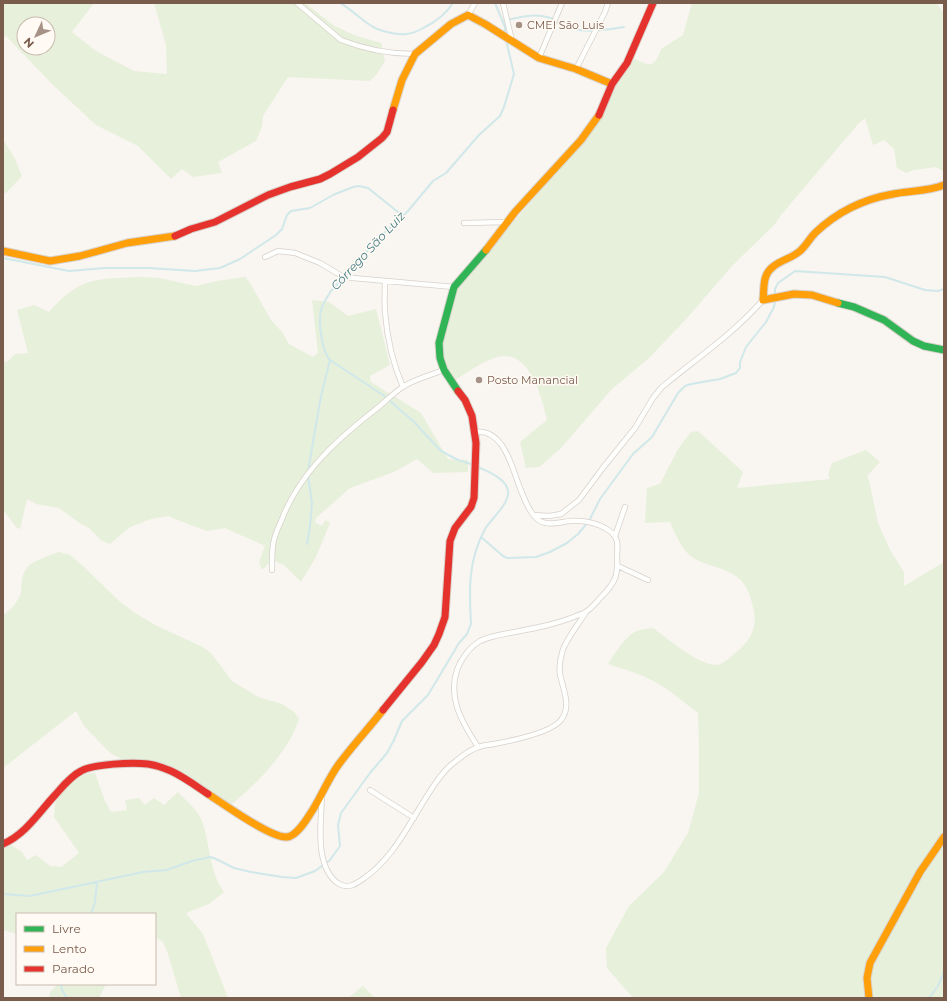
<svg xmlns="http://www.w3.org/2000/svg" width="947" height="1001" viewBox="0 0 947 1001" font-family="Montserrat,sans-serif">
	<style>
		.green { fill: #e7f0db; fill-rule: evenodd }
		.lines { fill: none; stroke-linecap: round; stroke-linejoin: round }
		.stream { stroke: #d0e8ea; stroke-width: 2 }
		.street-casing { stroke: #d7d1cb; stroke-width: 6 }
		.fast-casing { stroke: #d9d2cb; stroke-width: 9 }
		.slow-casing { stroke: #d9d2cb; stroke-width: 9 }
		.jam-casing { stroke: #d9d2cb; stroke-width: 9 }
		.street { stroke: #fefefd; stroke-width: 4.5 }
		.fast { stroke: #30b455; stroke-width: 7 }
		.slow { stroke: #ff9f0a; stroke-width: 7 }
		.jam { stroke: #e5322d; stroke-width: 7 }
		.poi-dot { fill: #a69286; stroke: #fffaf3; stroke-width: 1.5 }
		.labels { text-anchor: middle; stroke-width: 3; stroke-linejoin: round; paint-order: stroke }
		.poi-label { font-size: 11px; fill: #7a5c4d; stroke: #fffaf3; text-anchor: start }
		.water-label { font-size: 12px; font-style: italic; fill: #437c86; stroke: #fffaf3 }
	</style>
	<rect width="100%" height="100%" fill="#f9f5f0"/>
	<path class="green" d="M 3,3 L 94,3 L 72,32 L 96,51 L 134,71 L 167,74 L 166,45 L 154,3 L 305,3 L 333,25 L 354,35 L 381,43 L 385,61 L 377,74 L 370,81 L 288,77 L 263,116 L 262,126 L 256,141 L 218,162 L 222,173 L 193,177 L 182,169 L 171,179 L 138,146 L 96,125 L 53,85 L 6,36 L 3,39 ZM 24,24 L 48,24 L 48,48 L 24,48 Z
		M 692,3 L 936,3 L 944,13 L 944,172 L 936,167 L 914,170 L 906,173 L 897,168 L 894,149 L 884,140 L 873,145 L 865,118 L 859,123 L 781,215 L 775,224 L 731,267 L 688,317 L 649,358 L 612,389 L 561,448 L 539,467 L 526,468 L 520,442 L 547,420 C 542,398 531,354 503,356 C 486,358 464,375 450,383 C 443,371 441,354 441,341 C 441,332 454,297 459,288 L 509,227 L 589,135 L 606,98 L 633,58 C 650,66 654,69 661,49 L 683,35 Z
		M 3,139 L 14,157 L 22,176 L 6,193 L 3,193 Z
		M 141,277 L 159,278 L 196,286 L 217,281 L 245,277 L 250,283 L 271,320 L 282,332 L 289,344 L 313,357 L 318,353 L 312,300 L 329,302 L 348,316 L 376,309 L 390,365 L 370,376 L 371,382 L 421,413 L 448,459 L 468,460 L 468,472 L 433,473 L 417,459 L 394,472 L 350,488 L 316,518 L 315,522 L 321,526 L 326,520 L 330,523 L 316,557 L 301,582 L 284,565 L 272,560 L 262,570 L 259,562 L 265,546 L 225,528 L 208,531 L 193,526 L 168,516 L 151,519 L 130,527 L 110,544 L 101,540 L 89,528 L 78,522 L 59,508 L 36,504 L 27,499 L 20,529 L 17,528 L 3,510 L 3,362 L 8,361 L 15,354 L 28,353 L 17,310 L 34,305 L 49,312 C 80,276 98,279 141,277 Z
		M 698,431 L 743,472 L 737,488 L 830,479 L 828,475 L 832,463 L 866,450 L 880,462 L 867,476 L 869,480 L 878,523 L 890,550 L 904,572 L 904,586 L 944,562 L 944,998 L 633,998 L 607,968 L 606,948 L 629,906 L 664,872 L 688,833 L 699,793 L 699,750 L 698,713 C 682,701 667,687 649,679 C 636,672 622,669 608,664 C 614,654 624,639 633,633 C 639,629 646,629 653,628 C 667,638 697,664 715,665 C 722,665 728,659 733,655 C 759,635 759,618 747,589 C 738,569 712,568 695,559 C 682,552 676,535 670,522 L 645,523 L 647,488 L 660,484 L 678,449 L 691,432 Z
		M 59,552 L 70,555 L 83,566 L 119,601 L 135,613 L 157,626 L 201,646 L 211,653 L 232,681 L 258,697 L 282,704 L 294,712 L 299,719 C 288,753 258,782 232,804 L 164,765 L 148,762 L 123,762 L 120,758 L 110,753 L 84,726 L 76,711 L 3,768 L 3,615 C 11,610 20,600 21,591 C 22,583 21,576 26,569 C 32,560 49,556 59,552 Z
		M 95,773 L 105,801 L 111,812 L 127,810 L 125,800 L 139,798 L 145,805 L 154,798 L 164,805 L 178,792 C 186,801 198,810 202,821 C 210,843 209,872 224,892 L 209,904 L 186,913 L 203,934 L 228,998 L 181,998 L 168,954 L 163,942 L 155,937 L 155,914 L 17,914 L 17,934 L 3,930 L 3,848 L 11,845 L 22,852 L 27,860 L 36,855 L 50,866 L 61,867 L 79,853 L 54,817 C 55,812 54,803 57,798 C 63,787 81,773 95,773 Z
		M 56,984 L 106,984 L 99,998 L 49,998 L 50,992 L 57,985 Z
		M 363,986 L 375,998 L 348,998 Z"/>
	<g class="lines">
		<path class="stream" d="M 340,3 C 353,10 363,22 375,28 C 379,30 383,31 387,32 C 402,36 412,35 425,27 C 437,21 446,14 453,3
			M 495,3 L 505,27 L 505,34
			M 503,21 C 520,17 536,12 553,19 C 559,22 564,27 569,28 C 587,33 607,30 624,27
			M 3,258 L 69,271 L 105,268 L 149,268 L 195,271 L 220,268 L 240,259 L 276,235 L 282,229 L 287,215 L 291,211 L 310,208 L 333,195 L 353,187 L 359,186 L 368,188 L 403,216
			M 775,293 L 775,289 L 778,283 L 795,271 L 885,277 L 925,290 L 938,291 L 944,289
			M 474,465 L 458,460 L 441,451 L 414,422 L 383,395 L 330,360 C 322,352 318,322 321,310 C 323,303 327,297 331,291 L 382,235 L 408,211 L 433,181 L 446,173 L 479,135 L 500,116 L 504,107 L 514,74 L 506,40
			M 308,471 L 321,396 L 330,360
			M 481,537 L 503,556 L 507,558 L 536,557 L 550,552 L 567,543 L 578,534 L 589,521 L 600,499 L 633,454 L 652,437 L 678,393 L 685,386 L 691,384 L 720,379 L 736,373 L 740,368 L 740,362 L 746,347 L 766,322 L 774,307 L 775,301
			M 307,544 L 310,526 L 312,504 L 308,475
			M 3,894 L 30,896 L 143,872 L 167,870 L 192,861 L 210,857 L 216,859 L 234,868 L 251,872 L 282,877 L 296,878 L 315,871 L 330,860 L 340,846 L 338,825 L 341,813 L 370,773 L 387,753 L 394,740 L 402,721 L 428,695 L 459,643 L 467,634 L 471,624 C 469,590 468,560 485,529 C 491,519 510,503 508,491 C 506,478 488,472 478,467
			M 91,914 L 95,902 L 97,882
			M 61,984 L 62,990 L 67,998
			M 929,998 L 938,986 L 944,972"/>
		<g class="street-casing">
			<path id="street" d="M 297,3 L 341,40 C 364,49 391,54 415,54
				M 503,3 L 512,41
				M 468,15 L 475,3
				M 539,58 L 562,3
				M 576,69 L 605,12 L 608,3
				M 464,223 L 508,222
				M 265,257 L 278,251 L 295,253 L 320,263 L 342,276 L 353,278 L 454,287
				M 385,281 C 385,291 384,302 385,312 C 387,337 393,364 403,387
				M 475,432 C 504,428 512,468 520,488 C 524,498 530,515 540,521 C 549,526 561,522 570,521 C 583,520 594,522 605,528 C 610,531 615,534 617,541 C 618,546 617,551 617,556 C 618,575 616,582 602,596 C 597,601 593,607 587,611 C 584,613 580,615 576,616 C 557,624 536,628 515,632 C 504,634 490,636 480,641 C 471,646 465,654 460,663 C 445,694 461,721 478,747
				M 534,515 L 549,516 L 561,514 L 579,500 L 602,469 L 635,428 L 653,398 L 662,387 C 697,358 733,334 763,300
				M 615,536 L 625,507
				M 618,566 L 648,580
				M 272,570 C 272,562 272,553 273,545 C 274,536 278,528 282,519 C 299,475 334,442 371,413 C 382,405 392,394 404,386 C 416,379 430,375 444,370
				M 370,790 L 414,818
				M 322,796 C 321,822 314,868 339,884 C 348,889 356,884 363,879 C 398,855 413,814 437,781 C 442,774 449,766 456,761 C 462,756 471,749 479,747 C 483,745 489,745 494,744 C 510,741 551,733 561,720 C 572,706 563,690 560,674 C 559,668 560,660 562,653 C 564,642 580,622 586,612"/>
		</g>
		<g class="fast-casing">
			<path id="fast" d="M 838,303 L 854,307 L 884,320 L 913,341 L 924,346 L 944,350
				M 458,391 L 444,370 L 440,358 L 439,343 L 454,287 L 486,250"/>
		</g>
		<g class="slow-casing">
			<path id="slow" d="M 393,110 L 402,80 L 415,54 L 451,24 L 468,15 L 485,24 L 539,58 L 576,69 L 612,84
				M 486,250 L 515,212 L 581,140 L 599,115
				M 3,251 L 50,261 L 80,256 L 127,243 L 175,236
				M 838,303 L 812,295 L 794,294 L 763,300 C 764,292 763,283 766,276 C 771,262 790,260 800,251 C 806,246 810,238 815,233 C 837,212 864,199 893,194 C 911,190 927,192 944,185
				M 208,794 C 222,803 272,839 287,837 C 297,836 307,819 312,811 C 321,797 329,777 339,764 C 353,745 369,728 383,710
				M 869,998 L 867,978 L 870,963 L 920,872 L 944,837"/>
		</g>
		<g class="jam-casing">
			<path id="jam" d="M 599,115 L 612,84 L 627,63 L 653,3
				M 175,236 L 191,229 L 215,222 L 268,195 L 290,187 L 320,179 L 330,174 L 358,157 L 382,138 L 387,132 L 393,110
				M 383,710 L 422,662 L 434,645 L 439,634 L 445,617 L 450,541 L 455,528 L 471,507 L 474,498 L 476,443 L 472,416 L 465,400 L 458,391
				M 3,844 C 26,834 39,812 56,794 C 63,786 71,776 81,771 C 94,764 132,762 148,764 C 155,765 164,768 171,771 C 184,777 196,786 208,794"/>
		</g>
		<use href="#street" class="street"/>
		<use href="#fast" class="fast"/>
		<use href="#slow" class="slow"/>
		<use href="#jam" class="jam"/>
	</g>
	<g class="poi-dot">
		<circle cx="519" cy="25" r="4"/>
		<circle cx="479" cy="380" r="4"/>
	</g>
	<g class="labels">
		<g class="poi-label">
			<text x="527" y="29">CMEI São Luis</text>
			<text x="487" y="384">Posto Manancial</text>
		</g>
		<g class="water-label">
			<text transform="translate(368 251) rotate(-47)" y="4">Córrego São Luiz</text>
		</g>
	</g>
	<rect width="947" height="1001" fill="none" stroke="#7a5c4d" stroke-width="8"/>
	<rect x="16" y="913" width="140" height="72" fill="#fffaf3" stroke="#cabbb1"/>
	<rect x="24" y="926" width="20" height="6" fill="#30b455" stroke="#cabbb1"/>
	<text x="52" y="933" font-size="12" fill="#7a5c4d">Livre</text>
	<rect x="24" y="946" width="20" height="6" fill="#ff9f0a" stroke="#cabbb1"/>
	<text x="52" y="953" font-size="12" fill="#7a5c4d">Lento</text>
	<rect x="24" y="966" width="20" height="6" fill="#e5322d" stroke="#cabbb1"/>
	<text x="52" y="973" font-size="12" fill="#7a5c4d">Parado</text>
	<g transform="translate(36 36) rotate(226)"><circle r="19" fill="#fffaf3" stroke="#cabbb1"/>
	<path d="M0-3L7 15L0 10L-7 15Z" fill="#a69286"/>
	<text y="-6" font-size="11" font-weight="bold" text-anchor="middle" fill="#7a5c4d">N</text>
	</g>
</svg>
